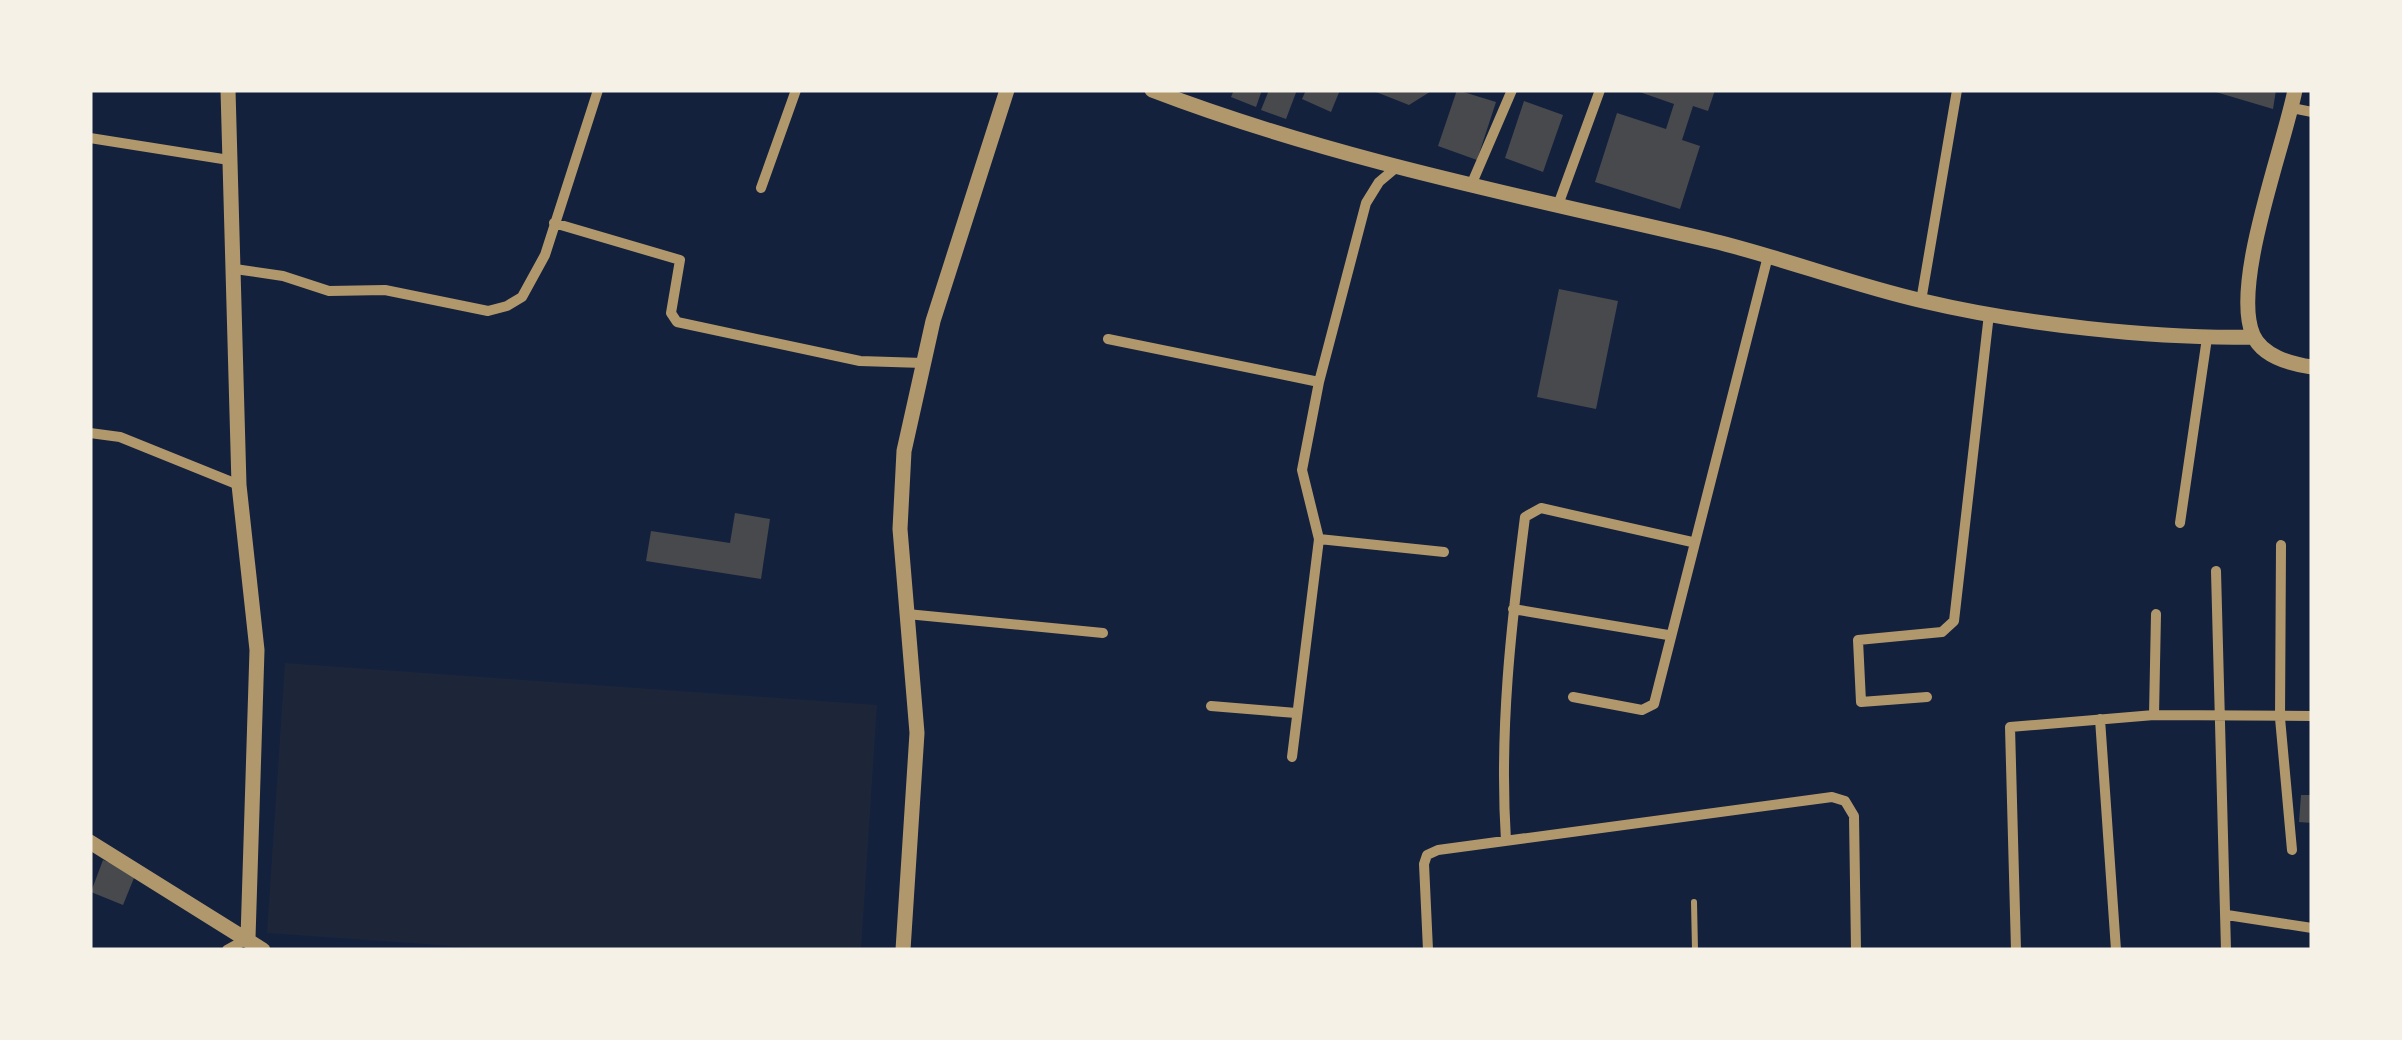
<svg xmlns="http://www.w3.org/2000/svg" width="2402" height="1040" viewBox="0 0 2402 1040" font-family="Manrope,sans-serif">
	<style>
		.green { fill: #1d2539 }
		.building { fill: #48494c }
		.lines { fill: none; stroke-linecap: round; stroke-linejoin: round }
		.service { stroke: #b1986c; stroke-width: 6 }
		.minor { stroke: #b1986c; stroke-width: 10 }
		.tertiary { stroke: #b1986c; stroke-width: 15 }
	</style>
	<rect width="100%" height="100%" fill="#14213d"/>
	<path class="green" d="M 285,663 L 877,705 L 861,950 L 509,950 L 267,933 Z"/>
	<path class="building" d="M 1234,90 L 1262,90 L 1256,107 L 1231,97 Z
		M 1269,90 L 1297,90 L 1286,119 L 1261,110 Z
		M 1306,90 L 1340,90 L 1331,112 L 1302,99 Z
		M 1371,90 L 1433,90 L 1409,105 Z
		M 1457,90 L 1496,102 L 1477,160 L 1438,146 Z
		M 1634,90 L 1715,90 L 1708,111 L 1693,106 L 1682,140 L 1700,146 L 1680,209 L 1595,182 L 1617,113 L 1666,129 L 1674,104 Z
		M 2209,90 L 2276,90 L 2273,109 Z
		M 1524,101 L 1563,115 L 1543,172 L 1505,158 Z
		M 1559,289 L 1618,301 L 1596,409 L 1537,397 Z
		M 735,513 L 770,519 L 761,579 L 646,561 L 651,531 L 730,543 Z
		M 2301,795 L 2312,795 L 2312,823 L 2299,822 Z
		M 103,860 L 136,873 L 123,905 L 91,892 Z"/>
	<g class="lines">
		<path class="service" d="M 1694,902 L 1695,950"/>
		<path class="minor" d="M 2292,108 L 2312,112
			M 90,138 L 229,160
			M 1472,183 L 1512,90
			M 761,188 L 796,90
			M 1558,205 L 1600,90
			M 554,223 L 680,260 L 671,313 L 677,322 L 860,361 L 923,363
			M 235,269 L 283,276 L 329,291 L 385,290 L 488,311 L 507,306 L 522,297 L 545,255 L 598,90
			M 1921,301 L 1957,90
			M 1108,339 L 1319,382
			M 90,433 L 120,437 L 239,485
			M 2180,523 L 2207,338
			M 1319,539 L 1444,552
			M 2281,545 L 2280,718 L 2292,850
			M 2216,571 L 2226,950
			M 1513,609 L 1668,635
			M 907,614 L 1103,633
			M 1573,697 L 1642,710 L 1654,704 L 1768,256
			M 1927,697 L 1861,702 L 1858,640 L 1942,632 L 1954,621 L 1989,314
			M 1211,706 L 1296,713
			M 2154,715 L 2156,614
			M 2100,719 L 2116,950
			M 1292,757 L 1319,539 L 1302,470 L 1319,382 L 1366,203 L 1379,182 L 1398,166
			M 1506,841 C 1499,731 1511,626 1525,517 L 1541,508 L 1692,542
			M 2227,915 L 2312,928
			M 227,950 L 247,939
			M 1428,950 L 1424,864 L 1427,855 L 1438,850 L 1832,797 L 1845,801 L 1854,816 L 1856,950
			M 2016,950 L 2010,727 L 2154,715 L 2312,716"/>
		<path class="tertiary" d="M 228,90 L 239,485 L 257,650 L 248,938
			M 1152,90 C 1332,159 1525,197 1713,241 C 1784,258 1852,285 1923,301 C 2020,324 2154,339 2253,337
			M 2295,90 C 2284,147 2231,284 2253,335 C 2262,356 2291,364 2312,367
			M 90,842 L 263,950
			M 903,950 L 917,733 L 900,529 L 904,451 L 933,321 L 1007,90"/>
	</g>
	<rect width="2402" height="1040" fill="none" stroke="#f6f1e7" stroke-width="185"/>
</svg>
